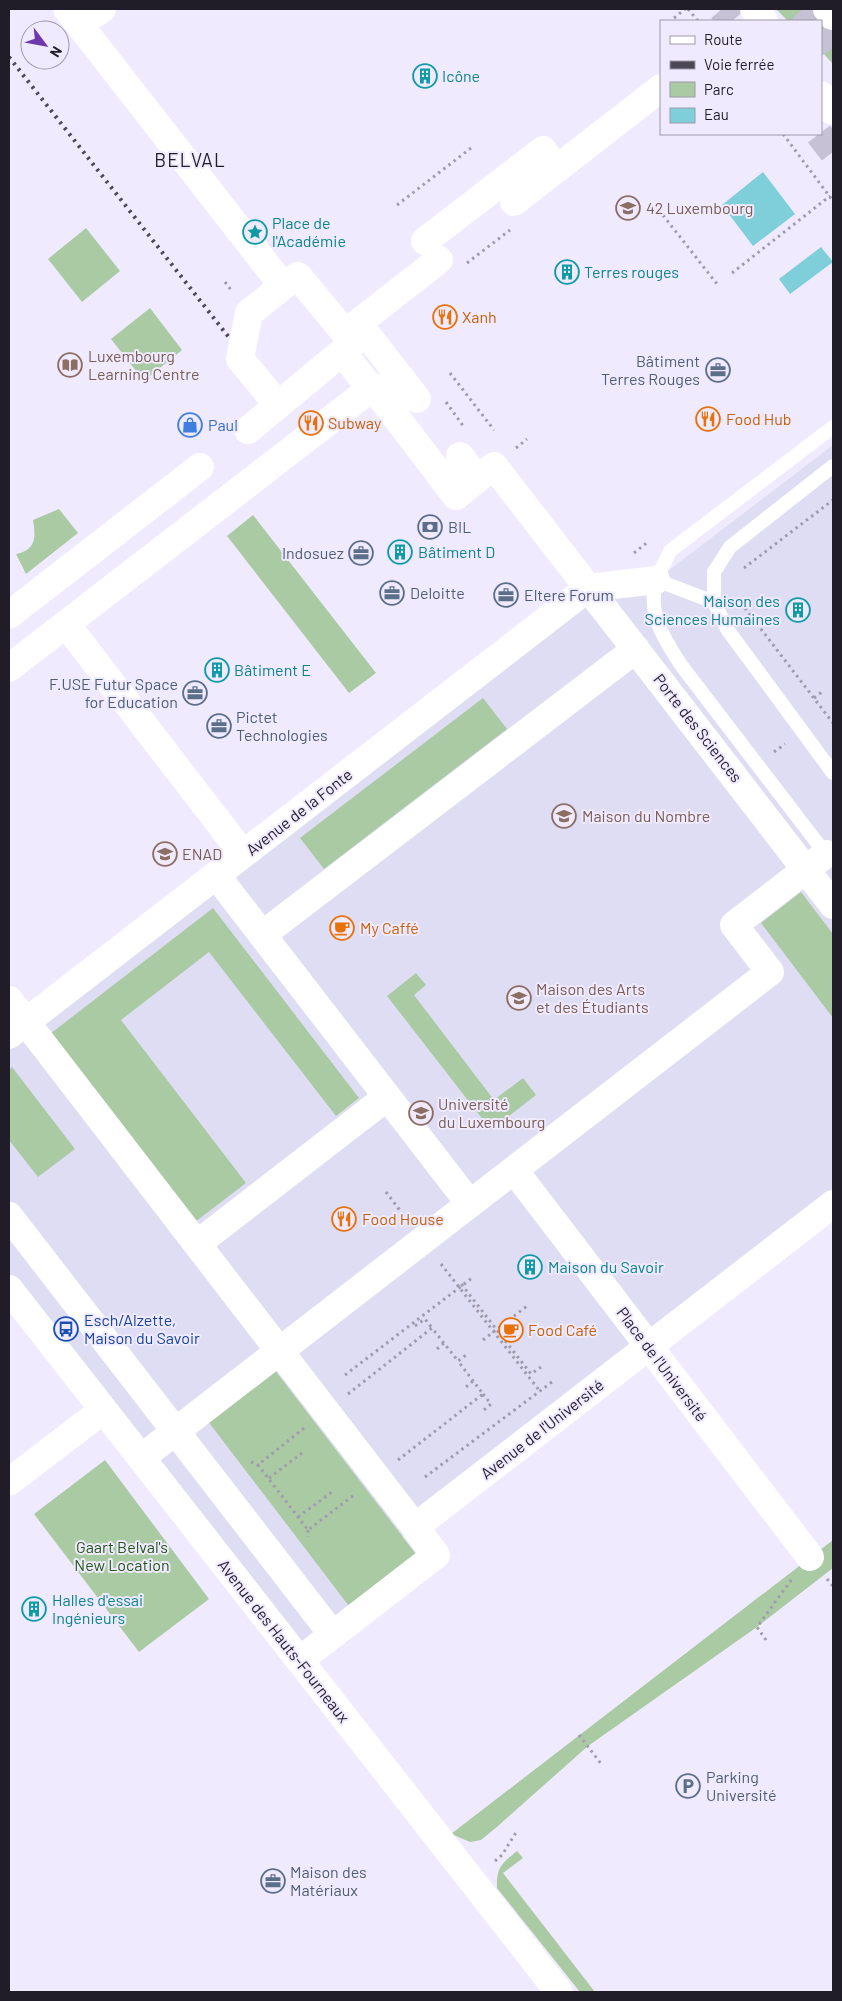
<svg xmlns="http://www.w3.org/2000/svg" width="842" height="2001" viewBox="0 0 842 2001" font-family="Barlow,sans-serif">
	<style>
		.education { fill: #dfddf3 }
		.green { fill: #aacaa4 }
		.water { fill: #7ecfd9 }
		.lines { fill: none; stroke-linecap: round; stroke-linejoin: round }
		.highway-tunnel { stroke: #c6c1d4; stroke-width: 28; stroke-dasharray: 28 14; stroke-linecap: butt }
		.path { stroke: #a19cad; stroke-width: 3; stroke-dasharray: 2.5 4; stroke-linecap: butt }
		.lane { stroke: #fff; stroke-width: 14 }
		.street { stroke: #fff; stroke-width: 28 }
		.secondary { stroke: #fff; stroke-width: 28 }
		.rail { stroke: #4c4755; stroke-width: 4; stroke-dasharray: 2.5 5; stroke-linecap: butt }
		.labels { text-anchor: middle; stroke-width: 4; stroke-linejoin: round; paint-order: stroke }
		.culture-label { font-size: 16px; fill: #0d838f; stroke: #f0eaff; text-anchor: start }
		.education-label { font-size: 16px; fill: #785e54; stroke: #f0eaff; text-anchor: start }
		.food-label { font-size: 16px; fill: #c56008; stroke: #f0eaff; text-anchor: start }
		.service-label { font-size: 16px; fill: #4e5e75; stroke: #f0eaff; text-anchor: start }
		.shop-label { font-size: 16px; fill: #366cbe; stroke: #f0eaff; text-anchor: start }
		.street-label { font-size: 16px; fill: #201c28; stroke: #f0eaff }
		.transit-label { font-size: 16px; fill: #164399; stroke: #f0eaff; text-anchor: start }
		.park-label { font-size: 16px; fill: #235818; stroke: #f0eaff }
		.quarter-label { font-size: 19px; letter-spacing: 1px; fill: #201c28; stroke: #f0eaff }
	</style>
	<rect width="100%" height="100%" fill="#f0eaff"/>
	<path class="education" d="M 833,445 L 833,1204 L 402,1536 L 419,1558 L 295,1654 L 9,1289 L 9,1000 L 25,1021 L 588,588 L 656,580 Z"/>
	<path class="green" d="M 776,9 L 809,9 L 819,21 L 788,21 Z
		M 821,24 L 833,40 L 833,64 L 821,51 Z
		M 86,228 L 120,271 L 82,302 L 48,259 Z
		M 150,308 L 182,350 L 144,381 L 111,339 Z
		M 59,509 L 78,533 L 26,574 L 16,554 C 36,550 36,537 33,520 Z
		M 253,515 L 376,673 L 349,693 L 227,536 Z
		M 483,698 L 507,729 L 324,869 L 300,838 Z
		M 801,892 L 833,934 L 833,1018 L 761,923 Z
		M 213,908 L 359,1098 L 336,1116 L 209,952 L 121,1020 L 246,1183 L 195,1222 L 50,1034 Z
		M 416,973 L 426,985 L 414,995 L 494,1100 L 523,1078 L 536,1095 L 491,1130 L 387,996 Z
		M 12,1067 L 75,1149 L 38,1177 L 9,1140 L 9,1070 Z
		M 274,1369 L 419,1558 L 352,1610 L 207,1420 Z
		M 105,1460 L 209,1599 L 139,1652 L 34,1514 Z
		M 833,1540 L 833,1568 L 757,1627 L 588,1746 L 498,1826 L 481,1840 L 470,1842 L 451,1834 Z
		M 517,1851 L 523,1858 L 503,1873 L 595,1992 L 580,1992 L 497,1888 C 496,1867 502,1863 517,1851 Z"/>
	<path class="water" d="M 763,172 L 795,214 L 753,246 L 722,205 Z
		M 821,247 L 833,262 L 790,294 L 779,279 Z"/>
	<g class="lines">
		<path class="highway-tunnel" d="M 722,9 L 732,21
			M 803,9 L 813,21
			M 821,31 L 833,48
			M 819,134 L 833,152"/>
		<path class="path" d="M 688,9 L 698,21
			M 674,18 L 685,9
			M 783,134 L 833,201
			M 397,205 L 471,148
			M 655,205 L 717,284
			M 467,263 L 510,230
			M 732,273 L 830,196
			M 225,282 L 231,290
			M 450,373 L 494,430
			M 446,402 L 464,427
			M 516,448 L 527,439
			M 634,553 L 649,541
			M 744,568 L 833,500
			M 741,603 L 833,723
			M 814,698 L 823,691
			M 774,752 L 785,744
			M 386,1192 L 405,1217
			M 441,1264 L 539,1390
			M 463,1285 L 462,1285 L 531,1374 L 541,1367
			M 415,1326 L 425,1319 L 432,1328
			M 483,1340 L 527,1306
			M 437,1349 L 444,1343
			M 345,1375 L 472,1278
			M 466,1387 L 473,1381
			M 348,1394 L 432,1328 L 458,1361
			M 483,1394 L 491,1404 L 484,1410
			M 304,1428 L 258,1465 L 308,1530 L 354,1495
			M 398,1460 L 483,1394 L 458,1361 L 466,1355
			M 251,1462 L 258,1465
			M 425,1477 L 552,1382
			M 269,1478 L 302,1453
			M 298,1517 L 332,1492
			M 308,1530 L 308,1537
			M 827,1579 L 833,1586
			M 766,1640 L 757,1627 L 792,1579
			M 579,1735 L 602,1765
			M 495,1861 L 502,1855 L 517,1831"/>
		<path class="lane" d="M 833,466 L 730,547 L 714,572 L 714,602 L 727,629 L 833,773
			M 656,580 L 714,602
			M 828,857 L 681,665 C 664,639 646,612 657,579 C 660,570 666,561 670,551 L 833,427"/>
		<path class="street" d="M 67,9 L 283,286 L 249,313 L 240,359 L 278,405
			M 79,24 L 102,9
			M 514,202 L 661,88
			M 425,241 L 543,150 L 557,169
			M 283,286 L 298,276 L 345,333 L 358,323
			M 342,352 L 371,389
			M 417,399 L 358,323 L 439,260
			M 248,430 L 353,343 L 345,333
			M 477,479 L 494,466 L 833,905
			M 9,615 L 200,467
			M 66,624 L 243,854
			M 9,668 L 373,387 L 456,496 L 477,479 L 460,456
			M 216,875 L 470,1204
			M 262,935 L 636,649
			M 9,1000 L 415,1527
			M 9,1035 L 588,588 L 656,580
			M 347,1128 L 387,1097
			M 514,1170 L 810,1557
			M 9,1216 L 333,1635
			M 197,1244 L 343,1131
			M 9,1289 L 559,1992
			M 141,1458 L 770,972 L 734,925 L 826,854
			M 9,1482 L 103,1410
			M 300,1660 L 436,1555 L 415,1527 L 833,1204"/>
		<path class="secondary" d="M 754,9 L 764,21
			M 827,9 L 833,16
			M 821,95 L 833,111"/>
		<path class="rail" d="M 9,57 L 231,340"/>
	</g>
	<defs>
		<g id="building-ring" transform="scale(1.25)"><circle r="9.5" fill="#f0eaff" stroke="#0f9aa8" stroke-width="1.5"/><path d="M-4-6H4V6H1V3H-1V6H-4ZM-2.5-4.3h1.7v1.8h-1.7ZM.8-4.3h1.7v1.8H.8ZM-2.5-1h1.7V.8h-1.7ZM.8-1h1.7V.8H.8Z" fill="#0f9aa8"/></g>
		<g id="university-ring" transform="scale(1.25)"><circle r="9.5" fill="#f0eaff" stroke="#8d6e63" stroke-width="1.5"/><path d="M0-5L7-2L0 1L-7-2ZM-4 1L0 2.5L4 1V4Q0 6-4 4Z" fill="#8d6e63"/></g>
		<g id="sight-ring" transform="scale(1.25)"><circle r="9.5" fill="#f0eaff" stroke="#0f9aa8" stroke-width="1.5"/><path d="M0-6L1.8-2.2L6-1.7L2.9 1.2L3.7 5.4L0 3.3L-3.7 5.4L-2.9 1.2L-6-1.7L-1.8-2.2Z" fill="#0f9aa8"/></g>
		<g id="restaurant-ring" transform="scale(1.25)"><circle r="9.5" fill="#f0eaff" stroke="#e8710a" stroke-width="1.5"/><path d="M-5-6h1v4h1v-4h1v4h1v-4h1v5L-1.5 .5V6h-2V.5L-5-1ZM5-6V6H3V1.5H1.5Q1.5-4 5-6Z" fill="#e8710a"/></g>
		<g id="library-ring" transform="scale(1.25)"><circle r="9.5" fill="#f0eaff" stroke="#8d6e63" stroke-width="1.5"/><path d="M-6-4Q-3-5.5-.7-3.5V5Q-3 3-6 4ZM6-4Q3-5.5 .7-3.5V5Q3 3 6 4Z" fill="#8d6e63"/></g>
		<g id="office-ring" transform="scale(1.25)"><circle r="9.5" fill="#f0eaff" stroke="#5c6f8a" stroke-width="1.5"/><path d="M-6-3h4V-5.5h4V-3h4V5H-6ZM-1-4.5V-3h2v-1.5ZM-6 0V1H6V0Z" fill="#5c6f8a"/></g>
		<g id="shop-ring" transform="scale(1.25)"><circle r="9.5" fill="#f0eaff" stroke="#3f7fe0" stroke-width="1.5"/><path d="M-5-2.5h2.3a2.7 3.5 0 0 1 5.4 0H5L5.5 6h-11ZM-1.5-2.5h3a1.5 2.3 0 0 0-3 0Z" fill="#3f7fe0"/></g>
		<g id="bank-ring" transform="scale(1.25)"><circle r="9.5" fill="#f0eaff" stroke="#5c6f8a" stroke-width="1.5"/><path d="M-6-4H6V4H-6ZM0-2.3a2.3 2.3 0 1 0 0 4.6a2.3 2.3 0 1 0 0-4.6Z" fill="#5c6f8a"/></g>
		<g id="school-ring" transform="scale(1.25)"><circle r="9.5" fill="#f0eaff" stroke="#8d6e63" stroke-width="1.5"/><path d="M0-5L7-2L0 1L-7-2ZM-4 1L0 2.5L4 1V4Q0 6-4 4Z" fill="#8d6e63"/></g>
		<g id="cafe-ring" transform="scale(1.25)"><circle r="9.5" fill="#f0eaff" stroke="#e8710a" stroke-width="1.5"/><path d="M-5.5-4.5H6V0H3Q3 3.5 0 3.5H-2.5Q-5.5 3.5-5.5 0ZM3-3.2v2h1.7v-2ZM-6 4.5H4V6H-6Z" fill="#e8710a"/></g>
		<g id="bus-ring" transform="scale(1.25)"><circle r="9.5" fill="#f0eaff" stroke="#1a4fb4" stroke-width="1.5"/><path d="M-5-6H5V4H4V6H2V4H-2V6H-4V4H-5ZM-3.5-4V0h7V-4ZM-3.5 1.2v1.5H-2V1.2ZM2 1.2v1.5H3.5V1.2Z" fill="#1a4fb4"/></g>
		<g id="parking-ring" transform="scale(1.25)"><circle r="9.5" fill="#f0eaff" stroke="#5c6f8a" stroke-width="1.5"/><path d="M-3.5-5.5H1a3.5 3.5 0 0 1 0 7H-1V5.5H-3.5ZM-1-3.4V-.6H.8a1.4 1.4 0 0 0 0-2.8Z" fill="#5c6f8a"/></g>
	</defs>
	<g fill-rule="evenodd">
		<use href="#building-ring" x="425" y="76"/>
		<use href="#university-ring" x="628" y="208"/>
		<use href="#sight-ring" x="255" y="232"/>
		<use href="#building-ring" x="567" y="272"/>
		<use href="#restaurant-ring" x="445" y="317"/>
		<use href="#library-ring" x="70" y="365"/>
		<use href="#office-ring" x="718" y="370"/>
		<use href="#restaurant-ring" x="708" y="419"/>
		<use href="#restaurant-ring" x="311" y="423"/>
		<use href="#shop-ring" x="190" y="425"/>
		<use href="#bank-ring" x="430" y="527"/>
		<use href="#building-ring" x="400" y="552"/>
		<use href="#office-ring" x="361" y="553"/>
		<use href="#office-ring" x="392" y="593"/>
		<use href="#office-ring" x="506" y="595"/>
		<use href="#building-ring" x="798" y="610"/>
		<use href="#building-ring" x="217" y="670"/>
		<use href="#office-ring" x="195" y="693"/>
		<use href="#office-ring" x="219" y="726"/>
		<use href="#university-ring" x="564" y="816"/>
		<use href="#school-ring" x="165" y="854"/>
		<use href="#cafe-ring" x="342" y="928"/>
		<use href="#university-ring" x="519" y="998"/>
		<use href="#university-ring" x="421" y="1113"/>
		<use href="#restaurant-ring" x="344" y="1219"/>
		<use href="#building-ring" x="530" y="1267"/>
		<use href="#bus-ring" x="66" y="1329"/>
		<use href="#cafe-ring" x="511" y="1330"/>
		<use href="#building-ring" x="34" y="1609"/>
		<use href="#parking-ring" x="688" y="1786"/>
		<use href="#office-ring" x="273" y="1881"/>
	</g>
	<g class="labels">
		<g class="culture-label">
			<text x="442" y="82">Icône</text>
			<text x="272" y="229">Place de<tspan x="272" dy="18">l'Académie</tspan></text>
			<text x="584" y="278">Terres rouges</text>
			<text x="418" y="558">Bâtiment D</text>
			<text x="780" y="607" text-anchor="end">Maison des<tspan x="780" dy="18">Sciences Humaines</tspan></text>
			<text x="234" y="676">Bâtiment E</text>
			<text x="548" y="1273">Maison du Savoir</text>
			<text x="52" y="1606">Halles d'essai<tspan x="52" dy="18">Ingénieurs</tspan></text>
		</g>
		<g class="education-label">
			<text x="646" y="214">42 Luxembourg</text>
			<text x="88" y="362">Luxembourg<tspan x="88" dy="18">Learning Centre</tspan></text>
			<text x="582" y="822">Maison du Nombre</text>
			<text x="182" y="860">ENAD</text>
			<text x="536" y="995">Maison des Arts<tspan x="536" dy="18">et des Étudiants</tspan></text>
			<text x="438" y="1110">Université<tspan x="438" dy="18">du Luxembourg</tspan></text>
		</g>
		<g class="food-label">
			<text x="462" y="323">Xanh</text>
			<text x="726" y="425">Food Hub</text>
			<text x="328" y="429">Subway</text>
			<text x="360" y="934">My Caffé</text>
			<text x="362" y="1225">Food House</text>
			<text x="528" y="1336">Food Café</text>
		</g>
		<g class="service-label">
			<text x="700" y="367" text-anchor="end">Bâtiment<tspan x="700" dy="18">Terres Rouges</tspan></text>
			<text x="448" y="533">BIL</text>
			<text x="344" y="559" text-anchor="end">Indosuez</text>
			<text x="410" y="599">Deloitte</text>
			<text x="524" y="601">Eltere Forum</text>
			<text x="178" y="690" text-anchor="end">F.USE Futur Space<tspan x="178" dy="18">for Education</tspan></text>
			<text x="236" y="723">Pictet<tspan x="236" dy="18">Technologies</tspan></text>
			<text x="706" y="1783">Parking<tspan x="706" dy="18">Université</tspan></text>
			<text x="290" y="1878">Maison des<tspan x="290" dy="18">Matériaux</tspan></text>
		</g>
		<g class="shop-label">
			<text x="208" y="431">Paul</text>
		</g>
		<g class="street-label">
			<text transform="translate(698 728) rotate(52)" y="6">Porte des Sciences</text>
			<text transform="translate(299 812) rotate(-38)" y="6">Avenue de la Fonte</text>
			<text transform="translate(662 1364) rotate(53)" y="6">Place de l'Université</text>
			<text transform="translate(542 1429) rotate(-38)" y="6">Avenue de l'Université</text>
			<text transform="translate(284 1641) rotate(52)" y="6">Avenue des Hauts-Fourneaux</text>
		</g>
		<g class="transit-label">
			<text x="84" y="1326">Esch/Alzette,<tspan x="84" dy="18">Maison du Savoir</tspan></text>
		</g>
		<g class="park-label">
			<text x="122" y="1553">Gaart Belval's<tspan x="122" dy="18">New Location</tspan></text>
		</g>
		<g class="quarter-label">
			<text x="190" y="167">BELVAL</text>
		</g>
	</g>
	<rect width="842" height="2001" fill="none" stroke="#201c28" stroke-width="20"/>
	<rect x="660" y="20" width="162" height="115" fill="#f0eaff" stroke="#9d98a9"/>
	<rect x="670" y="36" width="25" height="8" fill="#ffffff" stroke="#9d98a9"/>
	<text x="704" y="45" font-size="15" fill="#201c28">Route</text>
	<rect x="670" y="61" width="25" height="8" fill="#4c4755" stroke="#9d98a9"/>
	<text x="704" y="70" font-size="15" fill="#201c28">Voie ferrée</text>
	<rect x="670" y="82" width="25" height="15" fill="#aacaa4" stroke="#9d98a9"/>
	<text x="704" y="95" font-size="15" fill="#201c28">Parc</text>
	<rect x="670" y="108" width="25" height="15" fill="#7ecfd9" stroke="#9d98a9"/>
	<text x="704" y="120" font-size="15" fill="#201c28">Eau</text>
	<g transform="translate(45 45) rotate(122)"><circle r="24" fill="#f0eaff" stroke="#9d98a9"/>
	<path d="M0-4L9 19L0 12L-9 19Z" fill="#6f37ae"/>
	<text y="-8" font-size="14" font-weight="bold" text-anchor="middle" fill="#201c28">N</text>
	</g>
</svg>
